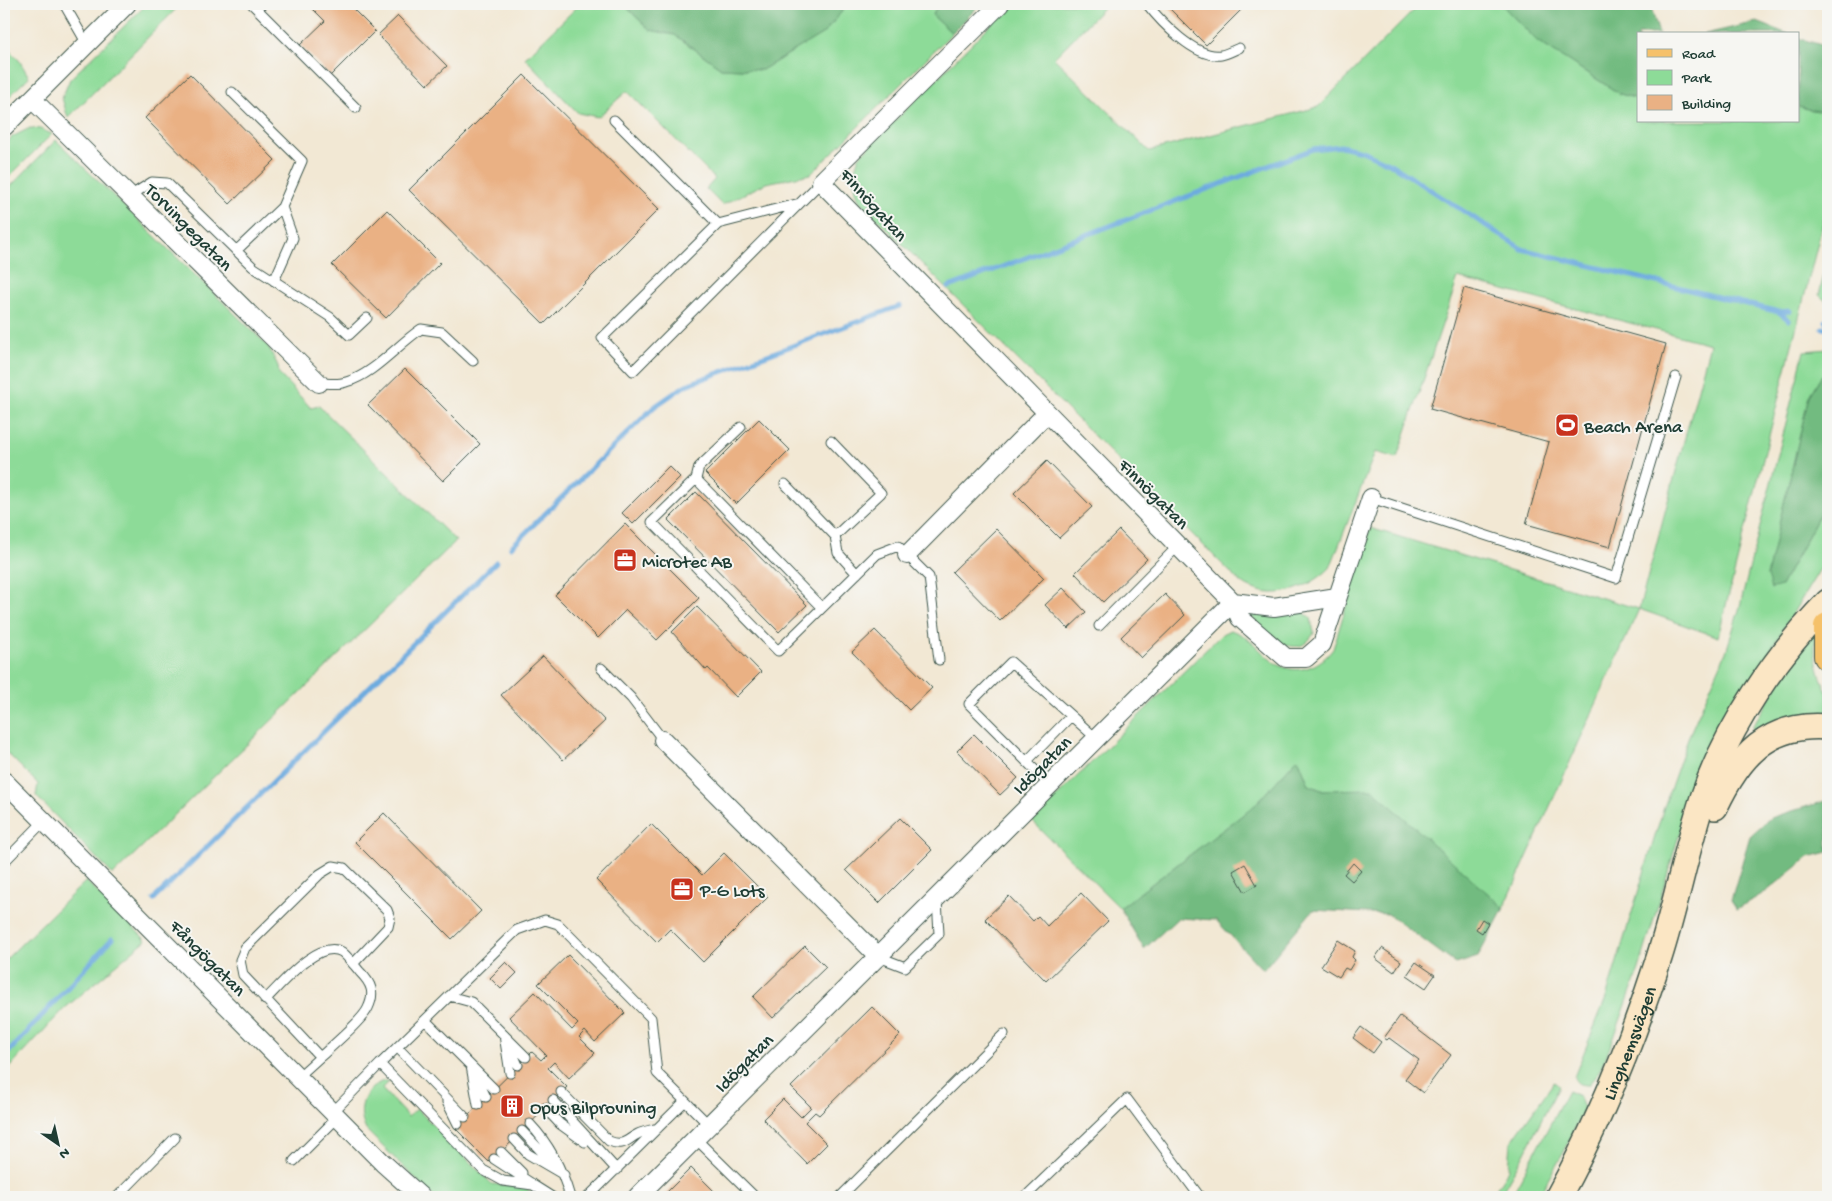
<svg xmlns="http://www.w3.org/2000/svg" width="1832" height="1201" viewBox="0 0 1832 1201" font-family="'Gochi Hand',sans-serif">
	<style>
		.green { fill: #8ddb98; stroke: #568c66 }
		.forest { fill: #72bb80; stroke: #487c5a }
		.lines { fill: none; stroke-linecap: round; stroke-linejoin: round }
		.stream { stroke: #6dabdf; stroke-width: 5 }
		.building { fill: #eab184 }
		.service-casing { stroke: #3f574c; stroke-width: 11 }
		.minor-casing { stroke: #3f574c; stroke-width: 20 }
		.secondary-casing { stroke: #3f574c; stroke-width: 28 }
		.primary-casing { stroke: #3f574c; stroke-width: 30 }
		.service { stroke: #fff; stroke-width: 9 }
		.minor { stroke: #fff; stroke-width: 18 }
		.secondary { stroke: #fbe6c4; stroke-width: 25 }
		.primary { stroke: #f5c16b; stroke-width: 28 }
		.labels { text-anchor: middle; stroke-width: 4; stroke-linejoin: round; paint-order: stroke }
		.street-label { font-size: 19px; fill: #1f3d34; stroke: #f6f6f2 }
		.poi-label { font-size: 19px; fill: #1f3d34; stroke: #f6f6f2; text-anchor: start }
	</style>
	<rect width="100%" height="100%" fill="#f6f6f2"/>
	<filter id="ink" filterUnits="userSpaceOnUse"><feTurbulence type="fractalNoise" baseFrequency=".02" numOctaves="2"/><feDisplacementMap in="SourceGraphic" scale="10" xChannelSelector="R" yChannelSelector="G"/><feConvolveMatrix kernelMatrix="1 2 1 2 8 2 1 2 1" color-interpolation-filters="sRGB"/></filter>
	<filter id="wash" filterUnits="userSpaceOnUse"><feTurbulence type="fractalNoise" baseFrequency=".0096" numOctaves="4" result="noise"/><feDisplacementMap in="SourceGraphic" scale="20" xChannelSelector="R" yChannelSelector="G"/><feGaussianBlur stdDeviation="1.12" result="paint"/><feColorMatrix in="noise" values="0 0 0 0 0 0 0 0 0 0 0 0 0 0 0 0 0 1.4 0 .05"/><feComposite in="paint" operator="in"/></filter>
	<g filter="url(#wash)">
		<rect width="100%" height="100%" fill="#f2e8d4"/>
		<path class="green" d="M 147,4 L 181,4 L 68,118 L 62,98 L 70,79 Z
			M 580,4 L 623,4 L 650,30 L 675,35 L 721,68 L 762,70 L 825,32 L 848,4 L 939,4 L 932,15 L 952,33 L 811,174 L 766,183 L 722,205 L 706,189 L 715,179 L 627,91 L 598,117 L 578,113 L 525,58 Z
			M 1011,4 L 1107,4 L 1054,58 L 1149,151 L 1318,107 L 1420,4 L 1501,4 L 1537,41 L 1620,94 L 1638,99 L 1638,121 L 1798,121 L 1798,107 L 1828,113 L 1828,203 L 1718,637 L 1639,609 L 1504,908 L 1372,790 L 1321,790 L 1309,785 L 1298,758 L 1253,807 L 1120,908 L 1032,821 L 1222,634 L 1230,630 C 1255,637 1261,657 1281,666 C 1301,675 1321,665 1333,649 L 1370,528 L 1639,609 L 1710,344 L 1458,278 L 1397,458 L 1375,452 L 1330,568 C 1311,587 1278,601 1251,588 C 1245,586 1240,581 1235,577 L 860,202 C 853,185 852,175 859,157 Z
			M 4,45 L 19,60 L 29,77 L 4,102 Z
			M 30,128 L 40,129 L 52,134 L 4,182 L 4,146 L 12,137 Z
			M 56,140 L 268,346 L 278,366 L 279,374 L 311,408 L 319,406 L 456,541 L 113,875 L 36,796 L 38,784 L 7,753 L 4,752 L 4,193 Z
			M 1828,258 L 1828,303 L 1819,295 Z
			M 1828,349 L 1828,373 L 1821,376 L 1809,396 L 1767,576 L 1781,586 L 1828,499 L 1828,556 L 1715,740 L 1695,782 L 1639,969 L 1612,1043 L 1599,1072 L 1588,1085 C 1581,1085 1576,1084 1574,1077 L 1606,998 L 1663,810 L 1688,738 L 1726,652 L 1739,610 L 1804,351 Z
			M 1248,612 L 1276,615 L 1303,612 L 1311,618 L 1314,633 C 1295,666 1266,630 1248,614 Z
			M 1815,625 L 1815,655 L 1820,675 L 1828,694 L 1828,716 C 1797,713 1782,720 1756,734 L 1752,727 Z
			M 86,881 L 146,940 L 65,1008 L 4,1073 L 4,961 Z
			M 383,1081 L 390,1081 L 382,1089 L 408,1117 L 417,1109 L 492,1184 L 525,1187 L 536,1197 L 434,1197 L 366,1130 C 356,1110 363,1090 383,1081 Z
			M 1554,1082 L 1559,1086 L 1523,1156 L 1499,1197 L 1491,1197 L 1509,1169 L 1511,1142 Z
			M 1568,1091 L 1579,1096 L 1584,1108 L 1564,1152 L 1538,1197 L 1511,1197 Z"/>
		<path class="forest" d="M 623,4 L 848,4 L 825,32 L 762,70 L 721,68 L 675,35 L 650,30 Z
			M 939,4 L 981,4 L 952,33 L 932,15 Z
			M 1501,4 L 1650,4 L 1659,34 L 1638,34 L 1638,99 L 1620,94 L 1537,41 Z
			M 1757,22 L 1788,34 L 1705,34 Z
			M 1798,38 L 1828,47 L 1828,113 L 1798,107 Z
			M 1828,373 L 1828,499 L 1781,586 L 1771,589 L 1767,576 L 1809,396 L 1821,376 Z
			M 1298,758 L 1309,785 L 1321,790 L 1372,789 L 1504,908 L 1478,957 L 1456,964 L 1388,914 L 1313,910 L 1263,970 L 1216,920 L 1178,918 L 1144,949 L 1120,908 L 1253,807 Z
			M 1828,800 L 1828,852 L 1809,857 L 1767,891 L 1737,909 L 1731,900 L 1750,836 L 1770,818 Z"/>
		<g class="lines">
			<path class="stream" d="M 949,287 L 1313,149 L 1341,146 L 1362,151 L 1389,163 L 1522,249 L 1779,312 L 1790,311
				M 1779,312 L 1789,320
				M 1826,321 L 1828,322
				M 1823,328 L 1828,327
				M 511,547 L 654,407 L 686,385 L 900,306
				M 154,899 L 496,562
				M 4,1057 L 112,939"/>
		</g>
		<g id="blocks">
			<path class="building" d="M 308,4 L 348,4 L 375,31 L 330,76 L 300,45 L 325,21 Z
				M 1165,4 L 1247,4 L 1206,45 Z
				M 398,16 L 447,66 L 427,85 L 378,35 Z
				M 190,74 L 275,160 L 230,204 L 145,118 Z
				M 524,75 L 659,209 L 544,324 L 409,190 Z
				M 387,210 L 440,263 L 386,318 L 332,265 Z
				M 1464,288 L 1666,344 L 1610,547 L 1526,524 L 1549,442 L 1430,409 Z
				M 405,369 L 480,444 L 443,481 L 368,405 Z
				M 759,419 L 790,450 L 736,504 L 705,473 Z
				M 1047,461 L 1092,507 L 1059,538 L 1014,493 Z
				M 669,466 L 680,477 L 633,524 L 622,513 Z
				M 696,492 L 807,605 L 779,632 L 668,520 Z
				M 625,524 L 699,598 L 657,640 L 626,610 L 598,638 L 555,595 Z
				M 996,529 L 1044,578 L 1000,621 L 952,572 Z
				M 1119,530 L 1147,559 L 1103,602 L 1075,573 Z
				M 1063,588 L 1086,612 L 1068,629 L 1045,605 Z
				M 1165,594 L 1185,615 L 1141,658 L 1121,637 Z
				M 697,607 L 761,672 L 736,697 L 708,668 L 706,670 L 672,632 Z
				M 875,630 L 932,688 L 909,710 L 852,652 Z
				M 543,656 L 605,721 L 563,760 L 501,695 Z
				M 974,734 L 1018,778 L 1000,795 L 957,751 Z
				M 384,813 L 481,911 L 452,939 L 355,842 Z
				M 900,818 L 932,850 L 879,903 L 846,870 Z
				M 651,824 L 702,875 L 724,853 L 768,897 L 703,962 L 670,929 L 657,942 L 596,880 Z
				M 1353,863 L 1361,871 L 1352,881 L 1344,874 Z
				M 1245,864 L 1257,885 L 1245,892 L 1233,871 Z
				M 1081,893 L 1108,921 L 1046,981 L 985,919 L 1009,896 L 1033,921 L 1038,916 L 1047,926 Z
				M 1482,919 L 1488,923 L 1482,933 L 1476,929 Z
				M 1338,940 L 1355,951 L 1352,957 L 1355,960 L 1349,970 L 1345,968 L 1339,977 L 1321,966 Z
				M 805,946 L 826,967 L 773,1018 L 753,997 Z
				M 1382,948 L 1401,961 L 1394,972 L 1375,958 Z
				M 568,955 L 625,1013 L 595,1042 L 585,1031 L 579,1037 L 595,1053 L 569,1078 L 554,1062 L 548,1068 L 567,1087 L 490,1163 L 455,1128 L 532,1052 L 541,1060 L 546,1055 L 509,1017 L 535,992 L 572,1030 L 578,1024 L 538,984 Z
				M 506,962 L 517,973 L 501,989 L 490,978 Z
				M 1416,962 L 1435,975 L 1426,988 L 1407,975 Z
				M 872,1007 L 900,1035 L 819,1115 L 815,1112 L 805,1122 L 827,1144 L 807,1164 L 763,1119 L 783,1099 L 801,1117 L 811,1107 L 791,1087 Z
				M 1400,1016 L 1451,1055 L 1423,1093 L 1405,1079 L 1419,1060 L 1389,1038 L 1387,1040 L 1384,1038 Z
				M 1361,1027 L 1381,1042 L 1373,1053 L 1353,1038 Z
				M 691,1168 L 714,1191 L 708,1197 L 662,1197 Z"/>
		</g>
	</g>
	<g filter="url(#ink)">
		<use href="#blocks" fill-opacity="0" stroke="#3f574c" stroke-width="1"/>
		<g class="lines">
			<g class="service-casing">
				<path id="service" d="M 64,4 L 87,44
					M 252,4 L 356,108
					M 1147,4 C 1161,22 1196,59 1221,55 C 1227,54 1234,50 1239,48
					M 232,92 L 302,161 L 282,207 L 293,238 L 274,281
					M 614,120 L 718,224
					M 130,196 L 152,182 L 167,183 L 253,267 L 330,317 L 349,335 L 367,318
					M 800,203 L 633,371 L 602,338 L 718,224 L 800,203 L 821,182
					M 236,251 L 282,207
					M 319,383 C 327,383 338,385 346,382 C 373,375 397,345 421,329 L 442,332 L 473,361
					M 741,427 L 699,467 L 696,479 L 652,522 L 778,651 L 877,554 L 898,546 L 929,577 L 939,660
					M 831,441 L 881,493 L 835,536
					M 696,479 L 822,608
					M 785,484 L 835,536 L 838,553 L 857,574
					M 1371,498 L 1616,578 L 1676,377
					M 1099,626 L 1178,546
					M 601,668 L 631,698 L 663,740
					M 1027,761 L 1071,716
					M 1050,785 L 969,704 L 1011,662 L 1097,739
					M 4,862 L 44,821
					M 879,957 L 905,967 L 939,934 L 937,900
					M 449,996 L 471,1002 L 526,1057
					M 265,1000 C 280,986 318,938 342,952 C 348,957 355,966 360,972 C 372,984 375,993 368,1008 C 363,1020 331,1047 320,1057
					M 425,1020 L 494,1089
					M 504,1035 L 510,1073
					M 509,1045 L 518,1065
					M 397,1047 L 465,1117
					M 471,1066 L 478,1105
					M 298,1077 L 320,1057 L 243,975 L 240,960 L 245,948 L 320,874 L 333,866 L 344,868 L 351,875 L 387,910 L 390,918 L 388,927 L 353,964
					M 476,1077 L 486,1097
					M 561,1092 L 609,1141 C 624,1147 626,1140 638,1134 C 644,1131 652,1130 658,1128
					M 553,1100 L 617,1170
					M 447,1102 L 458,1124
					M 545,1108 L 560,1124 L 585,1142
					M 333,1112 L 380,1064
					M 530,1124 C 550,1145 562,1169 570,1197
					M 522,1131 L 555,1166
					M 514,1139 L 528,1154 L 564,1175
					M 696,1139 L 755,1197
					M 501,1152 L 522,1173
					M 494,1159 L 531,1183
					M 294,1161 L 338,1117
					M 117,1197 L 175,1138
					M 552,1197 L 533,1185 L 503,1181 L 483,1170 L 380,1064 L 517,930 L 545,920 L 558,924 L 651,1018 L 657,1073 L 709,1125
					M 588,1197 L 685,1101
					M 840,1197 L 1004,1034
					M 1025,1197 L 1127,1099 L 1200,1197"/>
			</g>
			<g class="minor-casing">
				<path id="minor" d="M 1000,4 L 821,182 L 1233,602 L 1240,618 L 1286,658 L 1306,658 L 1322,644 L 1371,498
					M 32,99 L 319,383
					M 4,127 L 127,4
					M 907,555 L 1047,413
					M 1233,602 L 1274,607 L 1337,597
					M 663,740 L 879,957
					M 4,781 L 383,1163 L 421,1197
					M 637,1197 L 1233,602"/>
			</g>
			<g class="secondary-casing">
				<g id="secondary">
					<path d="M 1715,807 C 1739,756 1768,722 1828,727"/>
					<path id="s1" d="M 1558,1197 C 1601,1119 1632,1042 1659,958 C 1676,905 1686,850 1703,798 C 1726,729 1777,654 1828,602"/>
				</g>
			</g>
			<g class="primary-casing">
				<path id="primary" d="M 1828,627 L 1828,656"/>
			</g>
			<use href="#service" class="service"/>
			<use href="#minor" class="minor"/>
			<use href="#secondary" class="secondary"/>
			<use href="#primary" class="primary"/>
		</g>
	</g>
	<defs>
		<g id="stadium-square" transform="scale(1.25)"><rect x="-9" y="-9" width="18" height="18" rx="4" fill="#c8321e" stroke="#f6f6f2"/><path d="M0-5a6.5 5 0 1 0 0 10a6.5 5 0 1 0 0-10ZM-3.5-1.8h7v3.6h-7Z" fill="#fff"/></g>
		<g id="office-square" transform="scale(1.25)"><rect x="-9" y="-9" width="18" height="18" rx="4" fill="#c8321e" stroke="#f6f6f2"/><path d="M-6-3h4V-5.5h4V-3h4V5H-6ZM-1-4.5V-3h2v-1.5ZM-6 0V1H6V0Z" fill="#fff"/></g>
		<g id="building-square" transform="scale(1.25)"><rect x="-9" y="-9" width="18" height="18" rx="4" fill="#c8321e" stroke="#f6f6f2"/><path d="M-4-6H4V6H1V3H-1V6H-4ZM-2.5-4.3h1.7v1.8h-1.7ZM.8-4.3h1.7v1.8H.8ZM-2.5-1h1.7V.8h-1.7ZM.8-1h1.7V.8H.8Z" fill="#fff"/></g>
	</defs>
	<g fill-rule="evenodd">
		<use href="#stadium-square" x="1567" y="425"/>
		<use href="#office-square" x="625" y="560"/>
		<use href="#office-square" x="682" y="889"/>
		<use href="#building-square" x="512" y="1106"/>
	</g>
	<g class="labels">
		<g class="street-label">
			<text transform="translate(875 204) rotate(48)" y="7">Finnögatan</text>
			<text transform="translate(190 226) rotate(45)" y="7">Torvingegatan</text>
			<text transform="translate(1155 493) rotate(45)" y="7">Finnögatan</text>
			<text transform="translate(1041 764) rotate(-45)" y="7">Idögatan</text>
			<text transform="translate(209 957) rotate(45)" y="7">Fångögatan</text>
			<text dy="7" stroke="none"><textPath href="#s1" startOffset="170">Linghemsvägen</textPath></text>
			<text transform="translate(743 1062) rotate(-45)" y="7">Idögatan</text>
		</g>
		<g class="poi-label">
			<text x="1584" y="432">Beach Arena</text>
			<text x="642" y="567">Microtec AB</text>
			<text x="700" y="896">P-G Lots</text>
			<text x="530" y="1113">Opus Bilprovning</text>
		</g>
	</g>
	<rect width="1832" height="1201" fill="none" stroke="#f6f6f2" stroke-width="20"/>
	<rect x="1637" y="32" width="162" height="90" fill="#f6f6f2" stroke="#a0aca6"/>
	<rect x="1647" y="49" width="25" height="8" fill="#f5c16b" stroke="#a0aca6"/>
	<text x="1682" y="58" font-size="15" fill="#1f3d34">Road</text>
	<rect x="1647" y="70" width="25" height="15" fill="#8ddb98" stroke="#a0aca6"/>
	<text x="1682" y="82" font-size="15" fill="#1f3d34">Park</text>
	<rect x="1647" y="95" width="25" height="15" fill="#eab184" stroke="#a0aca6"/>
	<text x="1682" y="108" font-size="15" fill="#1f3d34">Building</text>
	<g transform="translate(58 1144) rotate(146)" stroke="#f6f6f2" stroke-width="4" paint-order="stroke">
	<path d="M0-4L9 19L0 12L-9 19Z" fill="#1f3d34"/>
	<text y="-8" font-size="14" font-weight="bold" text-anchor="middle" fill="#1f3d34">N</text>
	</g>
</svg>
